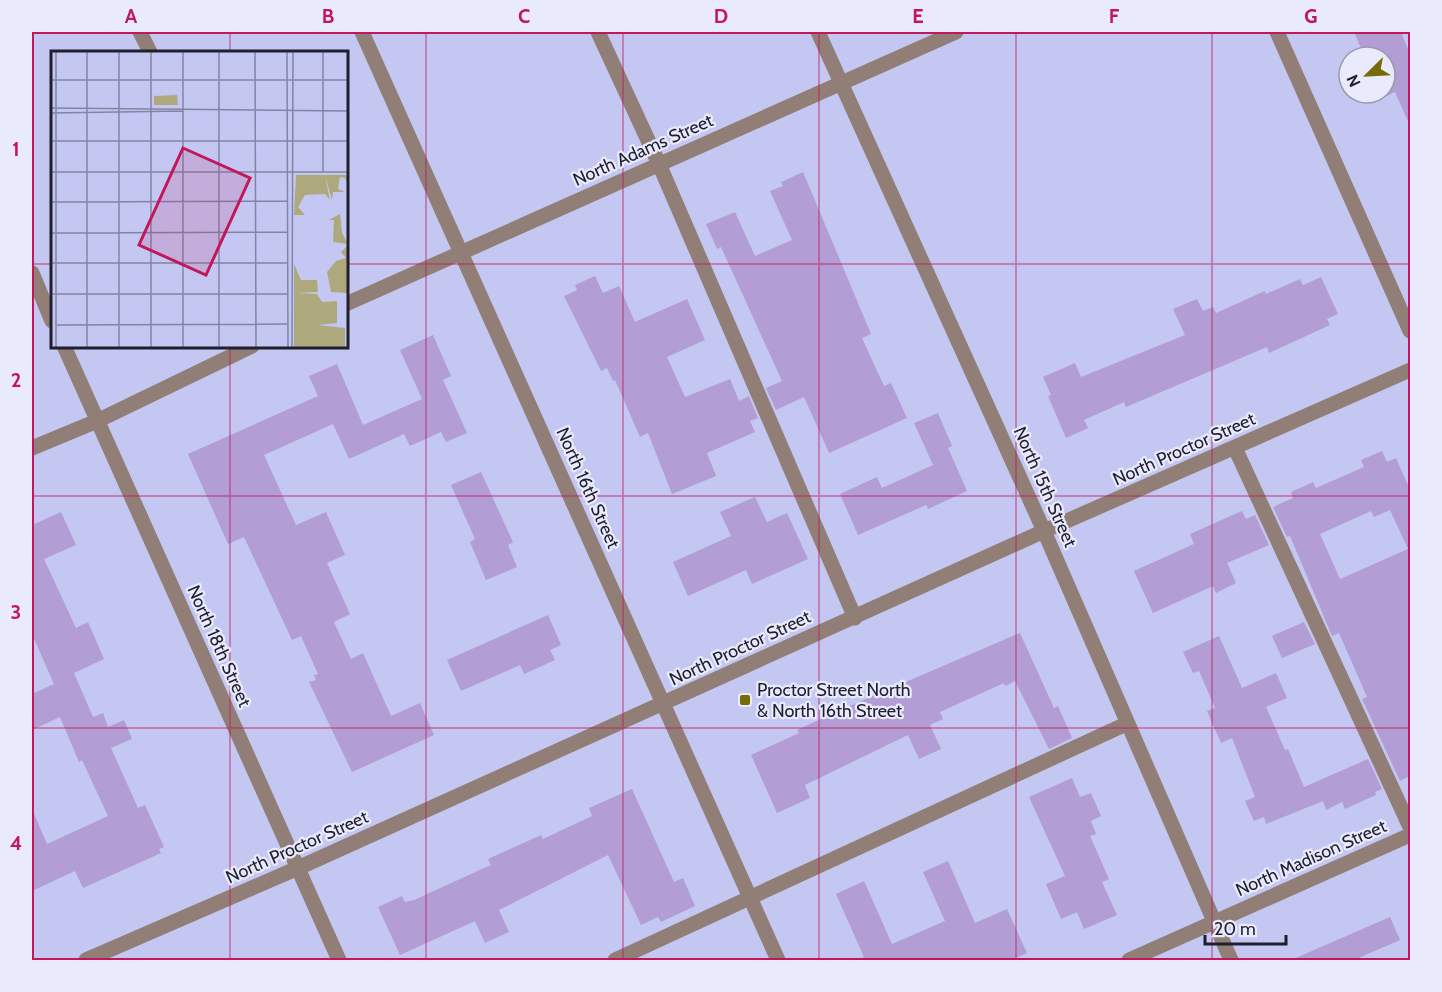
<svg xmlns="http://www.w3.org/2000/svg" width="1442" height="992" viewBox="0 0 1442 992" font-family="Cabin,sans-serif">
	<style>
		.building { fill: #b29dd5; fill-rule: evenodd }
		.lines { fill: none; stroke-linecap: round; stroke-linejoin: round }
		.minor { stroke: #917e76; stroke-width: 15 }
		.grid { fill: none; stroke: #c2185b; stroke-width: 1.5; stroke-opacity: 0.55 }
		.poi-dot { fill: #766b04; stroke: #e9eafc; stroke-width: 2 }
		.labels { text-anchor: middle; stroke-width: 4.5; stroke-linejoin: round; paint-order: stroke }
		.street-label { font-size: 18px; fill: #1f1f2f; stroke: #e9eafc }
		.poi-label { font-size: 18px; fill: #1f1f2f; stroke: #e9eafc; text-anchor: start }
		.inset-road { fill: none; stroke: #8284a3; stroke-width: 1.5 }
		.view { fill: #c2185b; fill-opacity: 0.15; stroke: #c2185b; stroke-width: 3 }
		.inset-edge { fill: none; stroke: #1f1f2f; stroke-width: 3 }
		.neatline { fill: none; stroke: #c2185b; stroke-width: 2 }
		.grid-label { font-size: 20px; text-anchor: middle; font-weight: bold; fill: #c2185b }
	</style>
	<rect width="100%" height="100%" fill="#c4c7f1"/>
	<path class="building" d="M 1354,32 L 1401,32 L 1410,54 L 1410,126 L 1395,92 L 1384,97 L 1382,93 L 1385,93 L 1385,57 L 1365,57 Z
		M 803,172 L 871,334 L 862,338 L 884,386 L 891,383 L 907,418 L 829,453 L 804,397 L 776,410 L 766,388 L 782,381 L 721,247 L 717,249 L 706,224 L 735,212 L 755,256 L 792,240 L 770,191 L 783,186 L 781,182 Z
		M 595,276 L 603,293 L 619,286 L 635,322 L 687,299 L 705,340 L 667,357 L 685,397 L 730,379 L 739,401 L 749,396 L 758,418 L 750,421 L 755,432 L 707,453 L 716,476 L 672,494 L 648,433 L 640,437 L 615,380 L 613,381 L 607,368 L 601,371 L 564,296 L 577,290 L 575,285 Z
		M 1321,277 L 1338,314 L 1327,319 L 1330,325 L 1269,353 L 1267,347 L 1126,407 L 1124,402 L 1084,420 L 1088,428 L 1066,438 L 1048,396 L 1051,395 L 1043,377 L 1075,363 L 1081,377 L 1185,335 L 1173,309 L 1197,299 L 1203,311 L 1213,307 L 1216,313 L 1265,291 L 1266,294 L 1300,279 L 1303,285 Z
		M 433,335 L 451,376 L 443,380 L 467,433 L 446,442 L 441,432 L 410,446 L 404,434 L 349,459 L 333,424 L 264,455 L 296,525 L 326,512 L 345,555 L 327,563 L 350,614 L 334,622 L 351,659 L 363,653 L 391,716 L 420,703 L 434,735 L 352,772 L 309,682 L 316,680 L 314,675 L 318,674 L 301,636 L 292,640 L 244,537 L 228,544 L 188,454 L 318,396 L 309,376 L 337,364 L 363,425 L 422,399 L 400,350 Z
		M 938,413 L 952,446 L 948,448 L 967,491 L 928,509 L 926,505 L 858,535 L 840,494 L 877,477 L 882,488 L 933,465 L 914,423 Z
		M 1382,451 L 1387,462 L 1396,458 L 1410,490 L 1410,776 L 1400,781 L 1362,699 L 1367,697 L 1339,633 L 1332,636 L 1290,536 L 1287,537 L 1273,507 L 1293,498 L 1291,492 L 1313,482 L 1316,488 L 1364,467 L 1361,460 ZM 1390,510 L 1408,549 L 1340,579 L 1320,534 L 1371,511 L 1374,517 Z
		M 481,472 L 513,542 L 508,545 L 517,567 L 486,580 L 470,542 L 475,539 L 451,485 Z
		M 755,497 L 767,522 L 787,513 L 808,559 L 752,584 L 746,570 L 688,596 L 673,562 L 731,536 L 720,512 Z
		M 1242,511 L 1246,519 L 1255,515 L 1269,545 L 1227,563 L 1236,583 L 1216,593 L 1213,586 L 1153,613 L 1134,571 L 1194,544 L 1190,534 Z
		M 61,512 L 76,545 L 44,559 L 76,628 L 88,622 L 104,659 L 74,673 L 93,717 L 103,713 L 108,727 L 124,720 L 132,739 L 111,748 L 138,808 L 145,805 L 164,847 L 159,849 L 161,853 L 83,888 L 75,871 L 32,891 L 32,809 L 47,844 L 108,816 L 82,760 L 79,762 L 60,717 L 32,730 L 32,694 L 54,684 L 32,634 L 32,525 Z
		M 548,615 L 561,645 L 550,650 L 555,660 L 524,674 L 520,665 L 461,691 L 447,660 Z
		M 1304,622 L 1315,644 L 1282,658 L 1272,636 Z
		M 1020,633 L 1054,708 L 1058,706 L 1072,738 L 1049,749 L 1015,681 L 1005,686 L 1004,683 L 940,712 L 943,719 L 930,725 L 941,749 L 919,759 L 908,735 L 805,785 L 810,798 L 777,813 L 751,755 L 799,733 L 797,730 L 845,708 Z
		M 1219,636 L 1242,688 L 1276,673 L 1287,698 L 1266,707 L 1285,750 L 1288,749 L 1304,787 L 1368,759 L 1382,789 L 1375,792 L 1376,795 L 1345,809 L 1342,802 L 1326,810 L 1323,801 L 1266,824 L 1264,817 L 1254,821 L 1245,801 L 1255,797 L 1232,738 L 1221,743 L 1207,711 L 1215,708 L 1199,671 L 1193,673 L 1183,652 Z
		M 1072,778 L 1080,797 L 1091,793 L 1101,816 L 1091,821 L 1096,834 L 1090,836 L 1109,879 L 1102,882 L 1117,915 L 1084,929 L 1077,912 L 1061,919 L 1046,884 L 1065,876 L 1029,797 Z
		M 632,789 L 674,882 L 683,878 L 695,906 L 661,922 L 658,917 L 641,925 L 608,855 L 499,910 L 509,932 L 485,943 L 475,921 L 400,955 L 378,907 L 402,896 L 405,902 L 414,900 L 482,869 L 491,865 L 488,859 L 541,835 L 543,839 L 592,816 L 589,808 Z
		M 948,861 L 975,923 L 1007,909 L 1027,953 L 1011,960 L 856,960 L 864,957 L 836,894 L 864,881 L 892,944 L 945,921 L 923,872 Z
		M 1390,917 L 1400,940 L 1354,960 L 1291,960 Z"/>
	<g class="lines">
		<path class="minor" d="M 140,32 L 150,52
			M 362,32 L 778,960
			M 598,32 L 659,164 L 855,618
			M 818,32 L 1044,531 L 1231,960
			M 1277,32 L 1410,331
			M 32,273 L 52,321
			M 346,304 L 956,32
			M 64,346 L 339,960
			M 32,448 L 97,421 L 252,346
			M 1235,448 L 1410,827
			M 86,960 L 298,868 L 1044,531 L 1410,370
			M 615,960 L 1126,724
			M 1129,960 L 1410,835"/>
	</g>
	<path class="grid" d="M 230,32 L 230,52M 426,32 L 426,960M 623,32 L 623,960M 819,32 L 819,960M 1016,32 L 1016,960M 1212,32 L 1212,960M 32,264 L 52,264M 346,264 L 1410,264M 230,346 L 230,960M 32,496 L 1410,496M 32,728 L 1410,728"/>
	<rect class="poi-dot" x="739" y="694" width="12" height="12" rx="3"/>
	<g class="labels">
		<g class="street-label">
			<text transform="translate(643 150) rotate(-24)" y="6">North Adams Street</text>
			<text transform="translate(1184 449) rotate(-24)" y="6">North Proctor Street</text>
			<text transform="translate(1045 487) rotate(66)" y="6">North 15th Street</text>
			<text transform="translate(588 488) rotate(66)" y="6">North 16th Street</text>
			<text transform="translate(219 646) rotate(66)" y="6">North 18th Street</text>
			<text transform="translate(740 648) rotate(-25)" y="6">North Proctor Street</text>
			<text transform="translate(297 847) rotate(-24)" y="6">North Proctor Street</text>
			<text transform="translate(1311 858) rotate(-24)" y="6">North Madison Street</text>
		</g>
		<g class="poi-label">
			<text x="757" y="696">Proctor Street North<tspan x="757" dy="21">&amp; North 16th Street</tspan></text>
		</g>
	</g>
	<g transform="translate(51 51)">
		<rect width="297" height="297" fill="#c4c7f1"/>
		<path d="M 126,44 L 127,54 L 103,54 L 103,45 ZM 245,124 L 297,124 L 297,136 L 294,127 L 289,126 L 287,138 L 294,141 L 282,141 L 281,149 L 274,125 L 279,149 L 274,143 L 254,144 L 247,156 L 254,164 L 243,164 ZM 289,163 L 291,182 L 297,193 L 282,191 L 283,169 L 278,169 ZM 297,194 L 297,242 L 280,241 L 276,221 L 285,210 L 295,207 L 290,201 ZM 243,213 L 250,229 L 266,229 L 267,241 L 246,242 L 266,243 L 271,251 L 286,250 L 286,272 L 267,274 L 294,277 L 294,297 L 243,297 Z" fill="#aea97c"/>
		<path class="inset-road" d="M 5,0 L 5,297M 36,0 L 36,297M 68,0 L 68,297M 100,0 L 100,297M 168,0 L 168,297M 204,0 L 205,297M 236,0 L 237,297M 0,29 L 297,29M 0,57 L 297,60M 0,62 L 132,60M 0,90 L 297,90M 0,121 L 297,121M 272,121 L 272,0M 0,151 L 236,150M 0,182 L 236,181M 0,212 L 236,212M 0,243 L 236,243M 6,274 L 236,273M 132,297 L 132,0M 241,297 L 242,0"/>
		<path class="view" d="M 132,97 L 199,127 L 155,224 L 88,194 Z"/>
		<rect width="297" height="297" class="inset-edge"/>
	</g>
	<rect width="1442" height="992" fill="none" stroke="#e9eafc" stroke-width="66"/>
	<g transform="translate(1367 75) rotate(246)"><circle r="28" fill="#e9eafc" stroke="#9899aa" stroke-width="1.5"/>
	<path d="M0-4.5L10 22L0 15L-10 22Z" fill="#766b04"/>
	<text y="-9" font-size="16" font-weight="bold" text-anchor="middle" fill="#1f1f2f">N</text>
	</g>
	<path d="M1205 935v9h81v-9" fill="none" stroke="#1f1f2f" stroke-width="3"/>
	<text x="1214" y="935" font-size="18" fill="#1f1f2f" stroke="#e9eafc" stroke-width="4.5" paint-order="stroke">20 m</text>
	<rect x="33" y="33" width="1376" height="926" class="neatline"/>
	<g class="grid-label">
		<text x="131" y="23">A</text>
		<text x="328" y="23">B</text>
		<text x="524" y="23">C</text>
		<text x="721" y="23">D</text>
		<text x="918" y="23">E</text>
		<text x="1114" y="23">F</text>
		<text x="1311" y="23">G</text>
		<text x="16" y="156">1</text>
		<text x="16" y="387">2</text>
		<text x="16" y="619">3</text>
		<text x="16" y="850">4</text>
	</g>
</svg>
